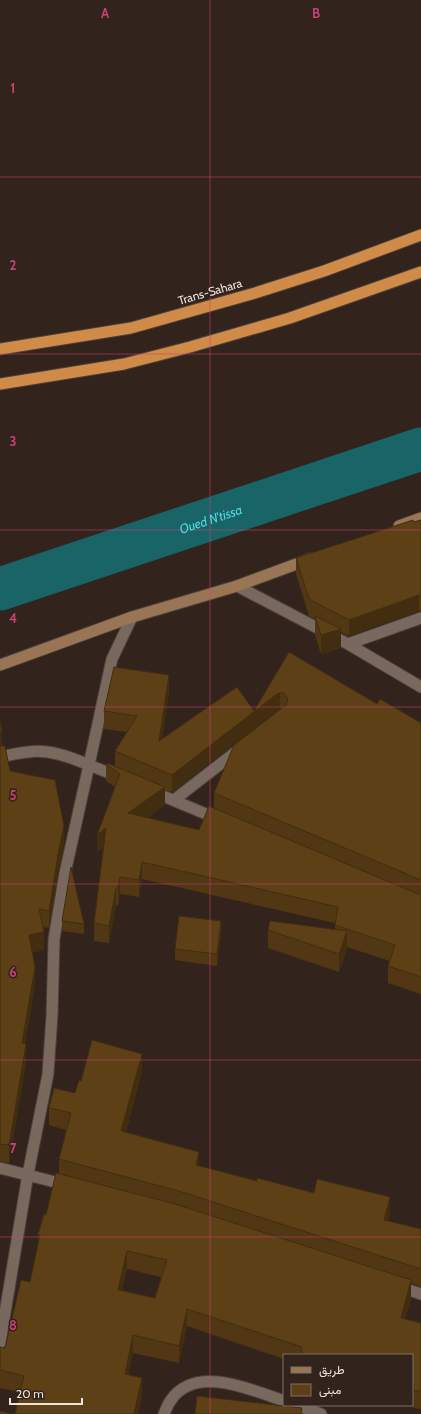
<svg xmlns="http://www.w3.org/2000/svg" width="421" height="1414" viewBox="0 0 421 1414" font-family="Cabin,Vazirmatn,sans-serif">
	<style>
		.lines { fill: none; stroke-linecap: round; stroke-linejoin: round }
		.river { stroke: #196467; stroke-width: 43 }
		.minor-casing { stroke: #4c403a; stroke-width: 13 }
		.secondary-casing { stroke: #4c403a; stroke-width: 13 }
		.trunk-casing { stroke: #4c403a; stroke-width: 13 }
		.minor { stroke: #78685e; stroke-width: 11 }
		.secondary { stroke: #997555; stroke-width: 11 }
		.trunk { stroke: #cf8b47; stroke-width: 11 }
		.wall { fill: #513714; fill-rule: evenodd }
		.shaded-wall { fill: #422d10 }
		.building { fill: #5e4017; stroke: #422d10; fill-rule: evenodd }
		.grid { fill: none; stroke: #ca4175; stroke-width: 1; stroke-opacity: 0.55 }
		.labels { text-anchor: middle; stroke-width: 3; stroke-linejoin: round; paint-order: stroke }
		.street-label { font-size: 12px; fill: #ece3dd; stroke: #32241c }
		.water-label { font-size: 13px; font-style: italic; fill: #4fd9df; stroke: #32241c }
		.grid-label { font-size: 13px; text-anchor: middle; font-weight: bold; fill: #ca4175; stroke: #32241c; stroke-width: 3; stroke-linejoin: round; paint-order: stroke }
	</style>
	<rect width="100%" height="100%" fill="#32241c"/>
	<g class="lines">
		<path class="river" id="s1" d="M 0,589 L 421,449"/>
		<g class="minor-casing">
			<path id="minor" d="M 237,586 L 348,644 L 421,687
				M 348,644 L 421,618
				M 0,757 C 9,755 19,753 28,752 C 49,749 70,757 89,765 L 65,873 L 54,939 L 52,1015 L 48,1074 L 28,1174 L 0,1343
				M 119,777 L 89,765 L 112,659 L 132,617
				M 151,791 L 218,819
				M 174,800 L 241,748
				M 0,1168 L 67,1185
				M 397,1286 L 421,1294
				M 296,1405 L 321,1414
				M 164,1414 C 166,1409 168,1404 171,1400 C 196,1364 252,1390 284,1401"/>
		</g>
		<g class="secondary-casing">
			<path id="secondary" d="M 399,526 L 421,518
				M 0,665 L 132,617 L 237,586 L 310,559"/>
		</g>
		<g class="trunk-casing">
			<path id="trunk" d="M 0,349 L 131,328 L 255,293 L 324,271 L 421,235
				M 0,384 L 124,364 L 190,347 L 290,318 L 421,272"/>
		</g>
		<use href="#minor" class="minor"/>
		<use href="#secondary" class="secondary"/>
		<use href="#trunk" class="trunk"/>
	</g>
	<path class="wall" d="M 421,520 L 421,611 L 419,611 L 349,636 L 341,632 L 341,648 L 321,654 L 315,635 L 315,619 L 309,616 L 296,574 L 296,558 Z
		M 289,652 L 377,704 L 421,723 L 421,994 L 388,983 L 388,966 L 390,961 L 347,947 L 347,949 L 339,972 L 268,948 L 268,930 L 335,929 L 335,923 L 142,879 L 139,897 L 120,894 L 118,906 L 116,905 L 109,943 L 94,941 L 94,923 L 104,848 L 97,852 L 115,787 L 106,781 L 106,764 L 115,766 L 115,751 L 127,732 L 104,729 L 104,711 L 169,692 L 162,739 L 254,711 ZM 277,711 L 214,793 L 214,808 L 199,830 L 147,818 L 165,805 L 165,790 L 172,792 Z
		M 0,720 L 2,746 L 10,771 L 64,844 L 58,872 L 49,928 L 43,927 L 44,950 L 33,952 L 35,984 L 25,1044 L 26,1062 L 9,1163 L 0,1161 Z
		M 62,921 L 84,924 L 84,934 L 62,931 Z
		M 221,933 L 217,966 L 175,960 L 175,949 Z
		M 142,1071 L 126,1132 L 199,1166 L 390,1214 L 388,1221 L 421,1229 L 421,1287 L 411,1283 L 411,1298 L 405,1319 L 421,1323 L 421,1409 L 413,1408 L 413,1401 L 412,1401 L 412,1355 L 284,1355 L 284,1359 L 187,1326 L 179,1363 L 133,1353 L 128,1375 L 142,1396 L 138,1414 L 15,1414 L 20,1392 L 0,1388 L 0,1347 L 5,1348 L 30,1282 L 38,1245 L 38,1235 L 46,1215 L 59,1173 L 59,1159 L 66,1130 L 49,1125 L 49,1108 L 75,1093 L 81,1081 ZM 127,1269 L 161,1277 L 155,1298 L 122,1290 Z"/>
	<path class="shaded-wall" d="M 419,595 L 419,611 L 349,636 L 349,620 Z
		M 341,629 L 341,648 L 321,654 L 321,635 Z
		M 169,675 L 169,692 L 159,759 L 159,741 Z
		M 280,693 L 280,710 L 277,711 L 172,792 L 172,775 L 277,694 Z
		M 0,732 L 2,732 L 2,749 L 0,750 Z
		M 165,787 L 165,805 L 128,831 L 128,813 Z
		M 64,826 L 64,844 L 58,872 L 49,928 L 49,911 L 58,854 Z
		M 106,828 L 106,846 L 97,852 L 97,835 Z
		M 142,862 L 142,879 L 139,897 L 139,880 Z
		M 120,877 L 120,894 L 118,906 L 118,888 Z
		M 116,888 L 116,905 L 109,943 L 109,926 Z
		M 221,921 L 221,933 L 217,966 L 217,954 Z
		M 347,931 L 347,949 L 339,972 L 339,954 Z
		M 44,932 L 44,950 L 29,953 L 29,935 Z
		M 35,967 L 35,984 L 22,1061 L 22,1043 Z
		M 26,1044 L 26,1062 L 9,1163 L 9,1145 Z
		M 142,1054 L 142,1071 L 121,1148 L 121,1131 Z
		M 199,1152 L 199,1170 L 196,1165 Z
		M 390,1197 L 390,1214 L 384,1237 L 384,1220 Z
		M 127,1251 L 127,1269 L 118,1307 L 118,1290 Z
		M 411,1280 L 411,1298 L 401,1335 L 401,1318 Z
		M 187,1309 L 187,1326 L 179,1363 L 179,1346 Z
		M 133,1335 L 133,1353 L 125,1392 L 125,1374 Z
		M 142,1378 L 142,1396 L 138,1414 L 134,1414 Z"/>
	<path class="building" d="M 413,520 L 414,522 L 421,520 L 421,595 L 419,595 L 349,620 L 309,599 L 296,558 Z
		M 315,616 L 341,629 L 321,635 Z
		M 289,652 L 377,704 L 380,699 L 421,723 L 421,880 L 214,793 L 234,745 L 286,705 L 288,699 L 284,693 L 280,693 L 277,694 L 172,775 L 115,751 L 137,716 L 104,711 L 114,667 L 169,675 L 159,741 L 237,687 L 254,711 Z
		M 0,720 L 2,732 L 0,732 Z
		M 0,746 L 5,746 L 10,771 L 55,780 L 64,826 L 58,854 L 49,911 L 39,909 L 44,932 L 29,935 L 35,967 L 22,1043 L 26,1044 L 9,1145 L 0,1144 Z
		M 107,763 L 165,787 L 128,813 L 199,830 L 209,806 L 418,894 L 421,894 L 421,977 L 388,966 L 395,945 L 335,925 L 338,907 L 142,862 L 139,880 L 120,877 L 118,888 L 116,888 L 109,926 L 94,923 L 106,828 L 97,835 L 120,774 L 106,764 Z
		M 71,867 L 84,924 L 62,921 Z
		M 179,916 L 221,921 L 217,954 L 175,949 Z
		M 270,921 L 347,931 L 339,954 L 268,930 Z
		M 92,1040 L 142,1054 L 121,1131 L 199,1152 L 196,1165 L 257,1181 L 257,1178 L 314,1193 L 317,1179 L 390,1197 L 384,1220 L 421,1229 L 421,1269 L 179,1191 L 59,1159 L 71,1113 L 49,1108 L 54,1088 L 75,1093 L 79,1080 L 81,1081 Z
		M 56,1173 L 175,1204 L 411,1280 L 401,1318 L 421,1323 L 421,1391 L 413,1391 L 414,1384 L 412,1383 L 412,1355 L 307,1355 L 301,1353 L 302,1347 L 187,1309 L 179,1346 L 133,1335 L 125,1374 L 142,1378 L 134,1414 L 15,1414 L 24,1376 L 0,1370 L 0,1347 L 5,1348 L 21,1280 L 30,1282 L 40,1235 L 38,1235 L 44,1214 L 46,1215 ZM 127,1251 L 167,1260 L 155,1298 L 118,1290 Z
		M 197,1396 L 302,1408 L 301,1414 L 195,1414 Z
		M 0,1411 L 13,1414 L 0,1414 Z"/>
	<path class="grid" d="M 210,0 L 210,1414M 0,177 L 421,177M 0,354 L 421,354M 0,530 L 421,530M 0,707 L 421,707M 0,884 L 421,884M 0,1060 L 421,1060M 0,1237 L 421,1237"/>
	<g class="labels">
		<g class="street-label">
			<text transform="translate(210 292) rotate(-16)" y="4">Trans-Sahara</text>
		</g>
		<g class="water-label">
			<text dy="5" stroke="none"><textPath href="#s1" startOffset="222">Oued N'tissa</textPath></text>
		</g>
	</g>
	<g class="grid-label">
		<text x="105" y="18">A</text>
		<text x="316" y="18">B</text>
		<text x="13" y="93">1</text>
		<text x="13" y="270">2</text>
		<text x="13" y="446">3</text>
		<text x="13" y="623">4</text>
		<text x="13" y="800">5</text>
		<text x="13" y="977">6</text>
		<text x="13" y="1153">7</text>
		<text x="13" y="1330">8</text>
	</g>
	<rect x="283" y="1354" width="130" height="52" fill="#32241c" stroke="#7c7069"/>
	<rect x="291" y="1367" width="20" height="6" fill="#997555" stroke="#7c7069"/>
	<text x="319" y="1374" font-size="12" fill="#ece3dd">طريق</text>
	<rect x="291" y="1384" width="20" height="12" fill="#5e4017" stroke="#7c7069"/>
	<text x="319" y="1394" font-size="12" fill="#ece3dd">مبنى</text>
	<path d="M10 1398v6h72v-6" fill="none" stroke="#ece3dd" stroke-width="2"/>
	<text x="16" y="1398" font-size="12" fill="#ece3dd" stroke="#32241c" stroke-width="3" paint-order="stroke">20 m</text>
</svg>
